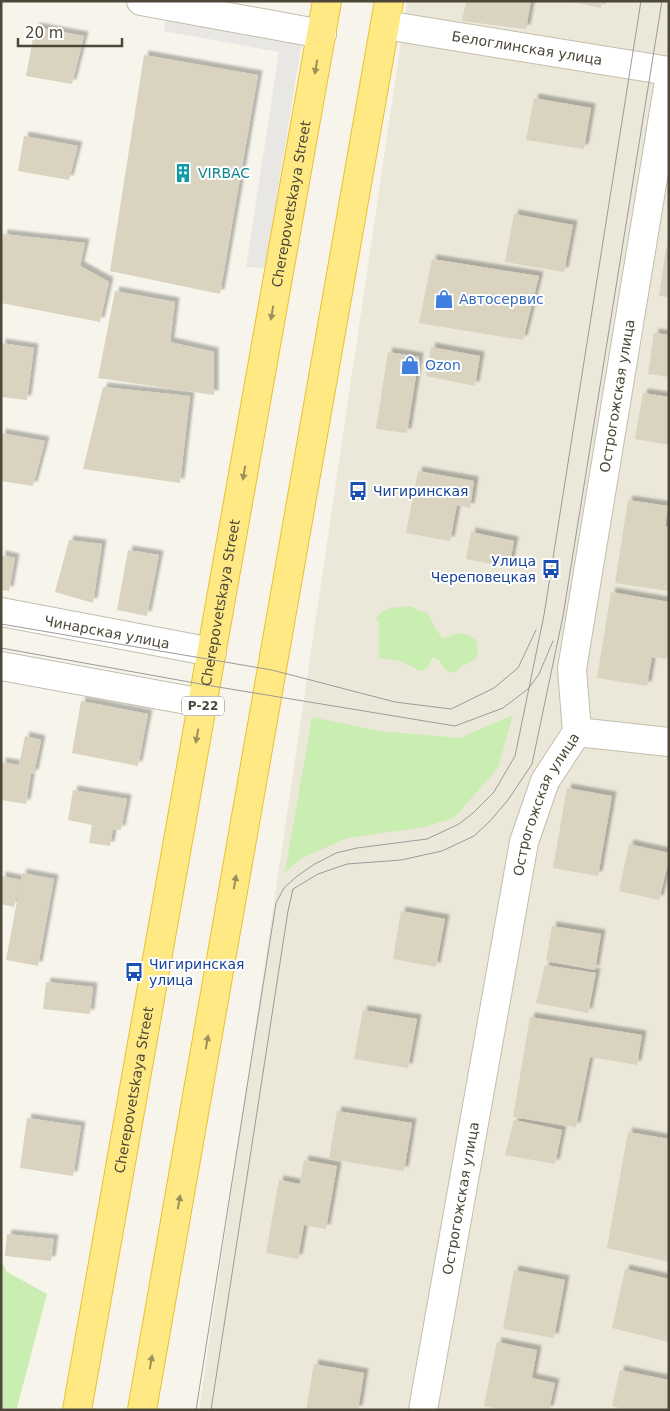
<svg xmlns="http://www.w3.org/2000/svg" width="670" height="1411" viewBox="0 0 670 1411" font-family="'DejaVu Sans',sans-serif">
	<style>
		.residential { fill: #ebe8d9 }
		.green { fill: #caedb1 }
		.parking { fill: #e8e7e3 }
		.building { fill: #d9d3bf; filter: url(#shadow) }
		.lines { fill: none; stroke-linecap: round; stroke-linejoin: round }
		.minor-casing { stroke: #c3beac; stroke-width: 30 }
		.trunk-casing { stroke: #ebbf31; stroke-width: 30 }
		.minor { stroke: #fff; stroke-width: 28 }
		.trunk { stroke: #ffe985; stroke-width: 28 }
		.tram { stroke: #9a9a9a; stroke-width: 1 }
		.oneway { fill: #9d905b }
		.labels { text-anchor: middle; stroke-width: 4; stroke-linejoin: round; paint-order: stroke }
		.shield { fill: #fff; stroke: #827e74; stroke-width: 1 }
		.shield-label { font-size: 12px; font-weight: bold; fill: #4c4738 }
		.street-label { font-size: 14px; fill: #4c4738; stroke: #fff }
		.culture-label { font-size: 14px; fill: #0d838f; stroke: #fff; text-anchor: start }
		.shop-label { font-size: 14px; fill: #366cbe; stroke: #fff; text-anchor: start }
		.transit-label { font-size: 14px; fill: #164399; stroke: #fff; text-anchor: start }
	</style>
	<defs>
		<filter id="shadow"><feDropShadow dx="4.5" dy="-4.5" stdDeviation="1" flood-color="#0004"/></filter>
	</defs>
	<rect width="100%" height="100%" fill="#f7f5eb"/>
	<path class="residential" d="M 407,1 L 669,1 L 669,1410 L 199,1410 Z"/>
	<path class="green" d="M 411,606 L 419,611 L 428,613 L 435,628 L 443,639 C 458,633 463,630 476,640 L 478,652 L 475,660 L 464,665 L 454,673 L 445,670 L 440,661 L 433,657 L 427,668 L 422,671 C 413,669 408,663 399,661 C 393,659 386,660 379,658 L 379,623 L 376,619 C 384,605 397,608 411,606 Z
		M 513,715 L 498,768 L 454,818 L 425,827 L 347,838 L 302,858 L 285,872 L 312,717 L 379,731 L 460,738 Z
		M 1,1260 L 7,1272 L 47,1294 L 17,1408 L 1,1408 Z"/>
	<path class="parking" d="M 167,5 L 305,23 L 265,268 L 246,267 L 279,52 L 164,31 Z"/>
	<path class="building" d="M 466,1 L 531,1 L 526,29 L 462,21 Z
		M 568,1 L 602,1 L 601,8 Z
		M 35,27 L 84,36 L 72,84 L 26,76 Z
		M 144,55 L 258,75 L 220,294 L 110,271 Z
		M 534,98 L 591,108 L 584,149 L 526,140 Z
		M 24,136 L 78,146 L 69,180 L 18,171 Z
		M 514,214 L 573,225 L 564,272 L 505,262 Z
		M 3,234 L 85,243 L 80,266 L 109,282 L 100,322 L 1,303 L 1,253 Z
		M 666,248 L 669,248 L 669,297 L 659,296 Z
		M 432,259 L 539,276 L 523,340 L 419,323 Z
		M 115,291 L 175,302 L 170,342 L 214,352 L 214,395 L 98,378 Z
		M 654,333 L 669,335 L 669,377 L 648,374 Z
		M 1,343 L 34,348 L 27,400 L 1,397 Z
		M 431,347 L 480,356 L 475,386 L 426,376 Z
		M 388,352 L 419,357 L 407,433 L 376,429 Z
		M 103,387 L 190,396 L 180,483 L 83,469 Z
		M 643,393 L 669,397 L 669,445 L 635,439 Z
		M 1,433 L 45,441 L 33,486 L 1,481 Z
		M 418,471 L 474,481 L 470,508 L 457,505 L 450,541 L 406,533 Z
		M 628,500 L 668,506 L 665,526 L 669,527 L 669,591 L 615,583 Z
		M 471,532 L 514,541 L 509,567 L 466,559 Z
		M 69,540 L 102,544 L 93,603 L 55,592 Z
		M 128,550 L 159,555 L 147,616 L 117,610 Z
		M 1,555 L 15,558 L 9,591 L 1,590 Z
		M 611,592 L 669,602 L 669,643 L 666,659 L 652,657 L 647,686 L 597,678 Z
		M 81,701 L 148,714 L 138,766 L 72,753 Z
		M 25,736 L 41,740 L 34,774 L 31,774 L 26,804 L 1,800 L 1,762 L 19,765 Z
		M 567,788 L 612,796 L 598,876 L 553,868 Z
		M 73,790 L 127,799 L 121,830 L 113,829 L 110,846 L 89,843 L 92,825 L 68,820 Z
		M 629,844 L 669,853 L 669,860 L 659,900 L 619,891 Z
		M 22,873 L 54,879 L 38,966 L 6,960 L 20,885 L 14,907 L 1,904 L 1,876 L 21,880 Z
		M 401,911 L 445,919 L 436,967 L 393,959 Z
		M 552,926 L 601,934 L 595,970 L 546,961 Z
		M 545,965 L 596,973 L 588,1013 L 536,1003 Z
		M 46,982 L 93,987 L 90,1014 L 43,1009 Z
		M 363,1010 L 417,1019 L 408,1068 L 354,1059 Z
		M 530,1017 L 642,1035 L 637,1065 L 590,1057 L 576,1127 L 513,1117 Z
		M 337,1111 L 412,1123 L 404,1171 L 329,1159 Z
		M 27,1118 L 81,1126 L 73,1176 L 20,1168 Z
		M 514,1120 L 562,1130 L 555,1164 L 505,1155 Z
		M 628,1132 L 669,1139 L 669,1262 L 607,1248 Z
		M 304,1160 L 337,1166 L 326,1229 L 304,1225 L 298,1259 L 266,1253 L 279,1180 L 300,1184 Z
		M 7,1234 L 54,1239 L 51,1261 L 5,1256 Z
		M 625,1269 L 669,1279 L 669,1342 L 612,1328 Z
		M 514,1270 L 565,1280 L 554,1338 L 503,1329 Z
		M 497,1342 L 537,1350 L 532,1378 L 555,1383 L 549,1410 L 502,1410 L 484,1406 Z
		M 314,1364 L 364,1373 L 358,1410 L 306,1410 Z
		M 620,1370 L 669,1380 L 669,1410 L 627,1410 L 612,1406 Z"/>
	<g class="lines">
		<g class="minor-casing">
			<g id="minor">
				<path d="M 141,1 L 322,34"/>
				<path id="s1" d="M 385,25 L 669,71"/>
				<path id="s2" d="M 1,612 L 212,652"/>
				<path d="M 1,666 L 203,703"/>
				<path d="M 577,732 L 669,742"/>
				<path id="s3" d="M 423,1410 L 524,842 L 545,781 L 577,732 L 572,669 L 669,81"/>
			</g>
		</g>
		<g class="trunk-casing">
			<g id="trunk">
				<path id="s4" d="M 77,1410 L 327,1"/>
				<path d="M 142,1410 L 389,1"/>
			</g>
		</g>
		<use href="#minor" class="minor"/>
		<use href="#trunk" class="trunk"/>
		<path class="tram" d="M 1,624 L 272,670 L 395,702 L 451,709 L 494,688 L 518,668 L 536,630
			M 1,648 L 206,685 L 455,726 L 503,708 L 528,689 L 539,674 L 553,641
			M 196,1410 L 276,903 L 284,888 L 296,877 L 313,865 L 336,853 L 357,848 L 427,839 L 459,824 L 473,813 L 494,792 L 515,756 L 544,615 L 641,1
			M 211,1410 L 288,911 L 293,889 L 318,874 L 347,864 L 401,860 L 442,851 L 474,836 L 490,821 L 508,800 L 532,764 L 563,616 L 662,1"/>
	</g>
	<defs><path id="oneway-solid" d="M-6-.8H1V-3.2L6.5 0L1 3.2V.8H-6Z" transform="scale(1.25)"/></defs>
	<g class="oneway">
		<use href="#oneway-solid" transform="translate(316 67) rotate(100)"/>
		<use href="#oneway-solid" transform="translate(272 313) rotate(100)"/>
		<use href="#oneway-solid" transform="translate(244 473) rotate(100)"/>
		<use href="#oneway-solid" transform="translate(197 736) rotate(100)"/>
		<use href="#oneway-solid" transform="translate(235 882) rotate(-80)"/>
		<use href="#oneway-solid" transform="translate(207 1042) rotate(-80)"/>
		<use href="#oneway-solid" transform="translate(179 1202) rotate(-80)"/>
		<use href="#oneway-solid" transform="translate(151 1362) rotate(-80)"/>
	</g>
	<defs>
		<g id="building-bare" transform="scale(1.5)"><path d="M-4-6H4V6H1V3H-1V6H-4ZM-2.5-4.3h1.7v1.8h-1.7ZM.8-4.3h1.7v1.8H.8ZM-2.5-1h1.7V.8h-1.7ZM.8-1h1.7V.8H.8Z" fill="#0f9aa8" stroke="#fff" stroke-width="2.5" paint-order="stroke"/></g>
		<g id="shop-bare" transform="scale(1.5)"><path d="M-5-2.5h2.3a2.7 3.5 0 0 1 5.4 0H5L5.5 6h-11ZM-1.5-2.5h3a1.5 2.3 0 0 0-3 0Z" fill="#3f7fe0" stroke="#fff" stroke-width="2.5" paint-order="stroke"/></g>
		<g id="bus-bare" transform="scale(1.5)"><path d="M-5-6H5V4H4V6H2V4H-2V6H-4V4H-5ZM-3.5-4V0h7V-4ZM-3.5 1.2v1.5H-2V1.2ZM2 1.2v1.5H3.5V1.2Z" fill="#1a4fb4" stroke="#fff" stroke-width="2.5" paint-order="stroke"/></g>
	</defs>
	<g fill-rule="evenodd">
		<use href="#building-bare" x="183" y="173"/>
		<use href="#shop-bare" x="444" y="299"/>
		<use href="#shop-bare" x="410" y="365"/>
		<use href="#bus-bare" x="358" y="491"/>
		<use href="#bus-bare" x="551" y="569"/>
		<use href="#bus-bare" x="134" y="972"/>
	</g>
	<g class="labels">
		<rect class="shield" x="182" y="696.5" width="42" height="19" rx="4"/>
		<g class="shield-label">
			<text x="203" y="710">Р-22</text>
		</g>
		<g class="street-label">
			<text dy="5" stroke="none"><textPath href="#s1" startOffset="144">Белоглинская улица</textPath></text>
			<text dy="5" stroke="none"><textPath href="#s4" startOffset="1225">Cherepovetskaya Street</textPath></text>
			<text dy="5" stroke="none"><textPath href="#s3" startOffset="1040">Острогожская улица</textPath></text>
			<text dy="5" stroke="none"><textPath href="#s4" startOffset="820">Cherepovetskaya Street</textPath></text>
			<text dy="5" stroke="none"><textPath href="#s2" startOffset="108">Чинарская улица</textPath></text>
			<text dy="5" stroke="none"><textPath href="#s3" startOffset="620">Острогожская улица</textPath></text>
			<text dy="5" stroke="none"><textPath href="#s4" startOffset="325">Cherepovetskaya Street</textPath></text>
			<text dy="5" stroke="none"><textPath href="#s3" startOffset="215">Острогожская улица</textPath></text>
		</g>
		<g class="culture-label">
			<text x="198" y="178">VIRBAC</text>
		</g>
		<g class="shop-label">
			<text x="459" y="304">Автосервис</text>
			<text x="425" y="370">Ozon</text>
		</g>
		<g class="transit-label">
			<text x="373" y="496">Чигиринская</text>
			<text x="536" y="566" text-anchor="end">Улица<tspan x="536" dy="16">Череповецкая</tspan></text>
			<text x="149" y="969">Чигиринская<tspan x="149" dy="16">улица</tspan></text>
		</g>
	</g>
	<rect width="670" height="1411" fill="none" stroke="#4c4738" stroke-width="5"/>
	<path d="M18 38v8h104v-8" fill="none" stroke="#4c4738" stroke-width="2.5"/>
	<text x="25" y="38" font-size="15" fill="#4c4738" stroke="#ffffff" stroke-width="4" paint-order="stroke">20 m</text>
</svg>
